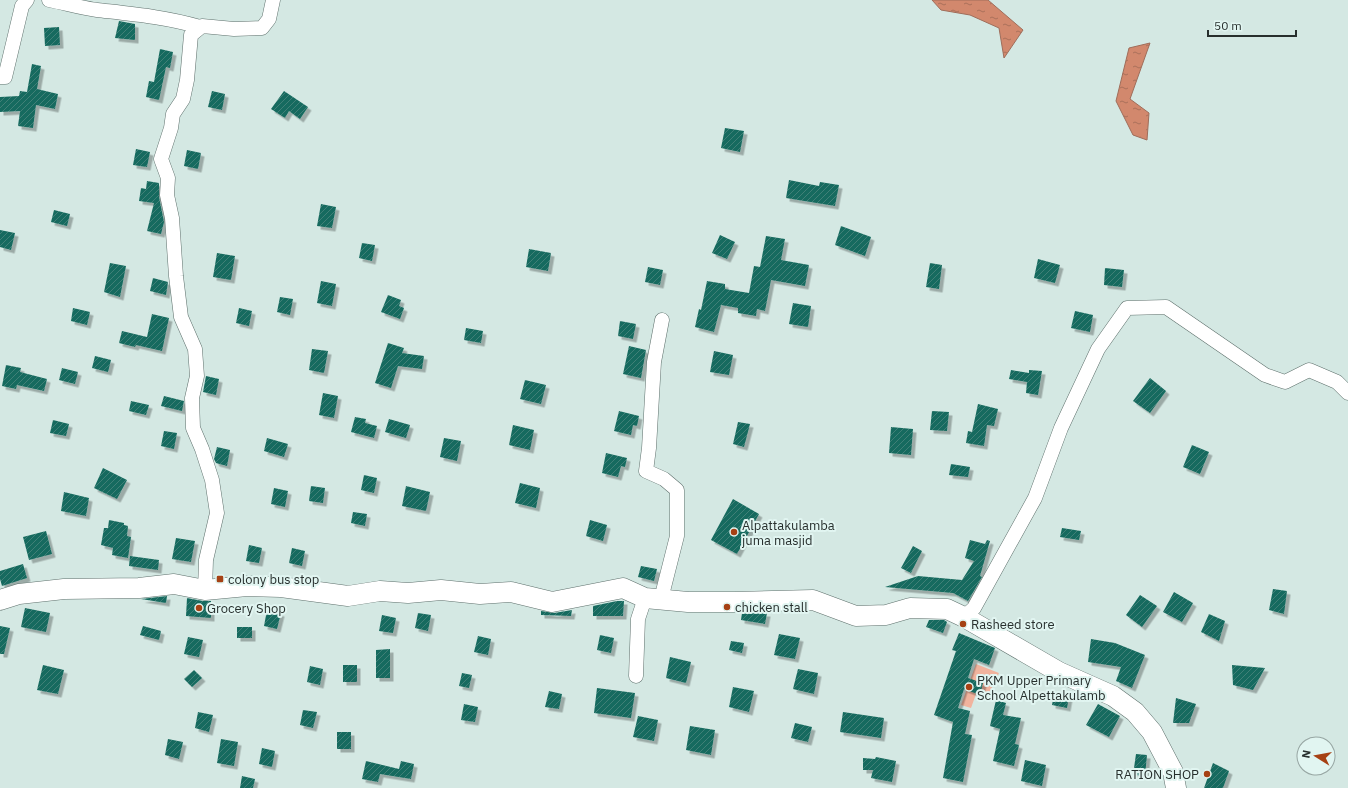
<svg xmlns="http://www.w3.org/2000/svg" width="1348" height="788" viewBox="0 0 1348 788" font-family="'IBM Plex Sans',sans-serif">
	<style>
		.park { fill: #f1b39d }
		.water { fill: url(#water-ripples); stroke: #9f6d5a }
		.building { fill: url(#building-hatch); filter: url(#shadow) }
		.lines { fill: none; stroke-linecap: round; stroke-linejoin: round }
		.street-casing { stroke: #5e706c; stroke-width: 15 }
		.secondary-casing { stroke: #5e706c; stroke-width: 21 }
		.street { stroke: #fff; stroke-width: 14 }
		.secondary { stroke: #fff; stroke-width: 20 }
		.poi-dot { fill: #a64114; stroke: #e1f5f1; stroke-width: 1.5 }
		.labels { text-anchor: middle; stroke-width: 4; stroke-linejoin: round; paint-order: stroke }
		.poi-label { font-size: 13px; fill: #272f2d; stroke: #e1f5f1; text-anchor: start }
	</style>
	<defs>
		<pattern id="water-ripples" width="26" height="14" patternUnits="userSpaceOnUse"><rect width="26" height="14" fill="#d2886d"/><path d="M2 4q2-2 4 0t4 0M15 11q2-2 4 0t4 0" fill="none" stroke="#aa705a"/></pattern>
		<pattern id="building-hatch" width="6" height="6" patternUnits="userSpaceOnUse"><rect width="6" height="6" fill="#176b5f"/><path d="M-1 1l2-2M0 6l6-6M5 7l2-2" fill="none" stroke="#418077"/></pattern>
		<filter id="shadow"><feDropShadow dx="3.5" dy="3.5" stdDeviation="0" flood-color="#0004"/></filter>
	</defs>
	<rect width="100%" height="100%" fill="#d4e8e3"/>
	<path class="park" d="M 976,664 L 999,673 L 988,696 L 976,694 L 971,708 L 961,705 Z"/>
	<path class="water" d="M 932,0 L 988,0 L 1023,30 L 1004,58 L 999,28 L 970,15 L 941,10 Z
		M 1150,43 L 1130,99 L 1149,113 L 1147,140 L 1133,135 L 1116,101 L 1129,48 Z"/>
	<path class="building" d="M 119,21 L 135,24 L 135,40 L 115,38 Z
		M 59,27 L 60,45 L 45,46 L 44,28 Z
		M 160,49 L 173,52 L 170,68 L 166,67 L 159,100 L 146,97 L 149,81 L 154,82 Z
		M 32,64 L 41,66 L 37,89 L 58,94 L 55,109 L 36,105 L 33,128 L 18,126 L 20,111 L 0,112 L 0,97 L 19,96 L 20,91 L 27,92 Z
		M 212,91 L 225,94 L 222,110 L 208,107 Z
		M 284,91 L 308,107 L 300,119 L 289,111 L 285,118 L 271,109 Z
		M 725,128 L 744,131 L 740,152 L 721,148 Z
		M 136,149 L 150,152 L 147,167 L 133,165 Z
		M 187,150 L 201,153 L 198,169 L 184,166 Z
		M 789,180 L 819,186 L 820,182 L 839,185 L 835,206 L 786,198 Z
		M 147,181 L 159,183 L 159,197 L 164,222 L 161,234 L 147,231 L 154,203 L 139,201 L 141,188 L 146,189 Z
		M 321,204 L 336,207 L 332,228 L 317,226 Z
		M 54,210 L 70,214 L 67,226 L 51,222 Z
		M 841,226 L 871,237 L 865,256 L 835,245 Z
		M 0,230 L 15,233 L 11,250 L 0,247 Z
		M 720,235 L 735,242 L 727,259 L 712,253 Z
		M 766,236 L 785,239 L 781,260 L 809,265 L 805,286 L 771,280 L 765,311 L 757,309 L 756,316 L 738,313 L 738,308 L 721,305 L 714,332 L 695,327 L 699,309 L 701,310 L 707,281 L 725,284 L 725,289 L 749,293 L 754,266 L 760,267 Z
		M 362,243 L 375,245 L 372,261 L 359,258 Z
		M 529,249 L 551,253 L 548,271 L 526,267 Z
		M 217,253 L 235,256 L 231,280 L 213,277 Z
		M 1038,259 L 1060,265 L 1055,283 L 1034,278 Z
		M 110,263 L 126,266 L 120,297 L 104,292 Z
		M 930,263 L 942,265 L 939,289 L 926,287 Z
		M 648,267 L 663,270 L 660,285 L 645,282 Z
		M 1105,268 L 1124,270 L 1122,287 L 1104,285 Z
		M 153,278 L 168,282 L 166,295 L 150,291 Z
		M 321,281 L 336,284 L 332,306 L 317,303 Z
		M 388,295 L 401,300 L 399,306 L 404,308 L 400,319 L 381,312 Z
		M 280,297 L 293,299 L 290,315 L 277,312 Z
		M 793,303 L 811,306 L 808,327 L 789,324 Z
		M 73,308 L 90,312 L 87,325 L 71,321 Z
		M 239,308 L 252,311 L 249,326 L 236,323 Z
		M 1075,311 L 1093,315 L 1090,332 L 1071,328 Z
		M 152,314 L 169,318 L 162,351 L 136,345 L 135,347 L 119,343 L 122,331 L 147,337 Z
		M 620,321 L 636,324 L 633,339 L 618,336 Z
		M 466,328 L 483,331 L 481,343 L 464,340 Z
		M 388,343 L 404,348 L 402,353 L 424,356 L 422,369 L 398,366 L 391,388 L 375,383 Z
		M 629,346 L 646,350 L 641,378 L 623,374 Z
		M 312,349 L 328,351 L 324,373 L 309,370 Z
		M 714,351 L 733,355 L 729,375 L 710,372 Z
		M 95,356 L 111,360 L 108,372 L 92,368 Z
		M 6,365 L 21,368 L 20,372 L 47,379 L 44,391 L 17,385 L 16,389 L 2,386 Z
		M 62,368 L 78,372 L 75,384 L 59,380 Z
		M 1011,370 L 1029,373 L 1029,370 L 1042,371 L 1038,395 L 1026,393 L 1027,382 L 1009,379 Z
		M 206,376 L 219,379 L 216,395 L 203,392 Z
		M 1150,378 L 1166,391 L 1150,413 L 1133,401 Z
		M 525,380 L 546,385 L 541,404 L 520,399 Z
		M 323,393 L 338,396 L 334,418 L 319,415 Z
		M 164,396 L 184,401 L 182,411 L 161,406 Z
		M 131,401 L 149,405 L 146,415 L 129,411 Z
		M 978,404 L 998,409 L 994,426 L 987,425 L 984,446 L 966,443 L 968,431 L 972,432 Z
		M 619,411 L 639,416 L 637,426 L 633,425 L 631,435 L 614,431 Z
		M 932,411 L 949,412 L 947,431 L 930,430 Z
		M 355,417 L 366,419 L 365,423 L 377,426 L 374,438 L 351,432 Z
		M 389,419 L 410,425 L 406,438 L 385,432 Z
		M 53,420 L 69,424 L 66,436 L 50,433 Z
		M 738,422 L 750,424 L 744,447 L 733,444 Z
		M 513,425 L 534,430 L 530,450 L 509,445 Z
		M 891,427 L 913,429 L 911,455 L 889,453 Z
		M 164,431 L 177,433 L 174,449 L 161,446 Z
		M 267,438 L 288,444 L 284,457 L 264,451 Z
		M 444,438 L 461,441 L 457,461 L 440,457 Z
		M 1192,445 L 1209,452 L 1200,474 L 1183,467 Z
		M 217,447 L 230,450 L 227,466 L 216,463 L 214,459 Z
		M 606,453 L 627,458 L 625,467 L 621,466 L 618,477 L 602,473 Z
		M 951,464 L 970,467 L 968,477 L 949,475 Z
		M 103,468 L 127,480 L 117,499 L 94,488 Z
		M 364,475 L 377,478 L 374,493 L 361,490 Z
		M 520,483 L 540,488 L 536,508 L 515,503 Z
		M 311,486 L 325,488 L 323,503 L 309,501 Z
		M 406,486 L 430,492 L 426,511 L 402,506 Z
		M 274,488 L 288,491 L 285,507 L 271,504 Z
		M 64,492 L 89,498 L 86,516 L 61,511 Z
		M 733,499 L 759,514 L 737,554 L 711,540 Z
		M 353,512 L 367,514 L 365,526 L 351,523 Z
		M 109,520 L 124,523 L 124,525 L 128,526 L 127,536 L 131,537 L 128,558 L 112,555 L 113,548 L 101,545 L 104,528 L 108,528 Z
		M 590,520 L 607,525 L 603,541 L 586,536 Z
		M 1062,528 L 1081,531 L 1079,540 L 1060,537 Z
		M 46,531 L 52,554 L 29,560 L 23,537 Z
		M 176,538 L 195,541 L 191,562 L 172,559 Z
		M 970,540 L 985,544 L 987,540 L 990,541 L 980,576 L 982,577 L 968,601 L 953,593 L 885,587 L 918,576 L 962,580 L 974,561 L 965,558 Z
		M 249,545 L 262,548 L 259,563 L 246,561 Z
		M 913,546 L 922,551 L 911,573 L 901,568 Z
		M 292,548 L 305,551 L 302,566 L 289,563 Z
		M 130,556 L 159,560 L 158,570 L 129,566 Z
		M 23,564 L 27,578 L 2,586 L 0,579 L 0,571 Z
		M 641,566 L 657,569 L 654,581 L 638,577 Z
		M 1273,589 L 1287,591 L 1284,614 L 1269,610 Z
		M 1174,592 L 1193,603 L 1182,622 L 1163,612 Z
		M 1140,595 L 1157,606 L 1142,627 L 1126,615 Z
		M 167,596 L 166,603 L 141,599 Z
		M 187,598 L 203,601 L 211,601 L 211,618 L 186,616 Z
		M 617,601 L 624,601 L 623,616 L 593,616 L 593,606 Z
		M 25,608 L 50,613 L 46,632 L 21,627 Z
		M 267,610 L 281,613 L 277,629 L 264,626 Z
		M 572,610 L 571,616 L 541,615 L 541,611 L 554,613 Z
		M 418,613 L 431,615 L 428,631 L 415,628 Z
		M 742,613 L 767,613 L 765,624 L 741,620 Z
		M 1209,614 L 1225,621 L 1219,641 L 1201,632 Z
		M 382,615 L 396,618 L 393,633 L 379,631 Z
		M 929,620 L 944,620 L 947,622 L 943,633 L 926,627 Z
		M 0,626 L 10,628 L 4,654 L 0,654 Z
		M 143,626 L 161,631 L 159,640 L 140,635 Z
		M 237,627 L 252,627 L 252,638 L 237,638 Z
		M 959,633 L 995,648 L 989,665 L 974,659 L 968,678 L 983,683 L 980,695 L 964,689 L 958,708 L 970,711 L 965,734 L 972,735 L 963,782 L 943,778 L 953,722 L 934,715 L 956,651 L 952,650 Z
		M 779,634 L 800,638 L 795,659 L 774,655 Z
		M 600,635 L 614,638 L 611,653 L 597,650 Z
		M 478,636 L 491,639 L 488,655 L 474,652 Z
		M 188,637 L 203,640 L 199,657 L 184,654 Z
		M 1091,639 L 1115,643 L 1145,655 L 1132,688 L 1116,681 L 1121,667 L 1088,662 Z
		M 731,641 L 744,643 L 742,653 L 729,650 Z
		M 390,649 L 390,678 L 376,678 L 376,650 Z
		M 670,657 L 691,662 L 686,683 L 666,678 Z
		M 43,665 L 64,670 L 58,694 L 37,690 Z
		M 343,665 L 357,665 L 357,682 L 343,682 Z
		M 1232,665 L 1265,668 L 1253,690 L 1233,685 Z
		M 310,666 L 323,669 L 320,685 L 307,682 Z
		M 798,669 L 818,673 L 814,694 L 793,689 Z
		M 194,670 L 202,678 L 192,687 L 184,679 Z
		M 462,673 L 472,675 L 469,688 L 459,686 Z
		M 733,687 L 754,691 L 749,712 L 729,707 Z
		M 597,688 L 635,693 L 631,718 L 594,713 Z
		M 549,691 L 562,694 L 559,709 L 545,707 Z
		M 1054,694 L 1069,697 L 1067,708 L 1052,705 Z
		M 1176,698 L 1196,704 L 1189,723 L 1173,723 Z
		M 996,700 L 1006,703 L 1003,715 L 1021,718 L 1015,744 L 1019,745 L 1014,766 L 993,761 L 1000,729 L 990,726 Z
		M 464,704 L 478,707 L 475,722 L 461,720 Z
		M 1098,704 L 1120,716 L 1109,737 L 1086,725 Z
		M 303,710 L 317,712 L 313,728 L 300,725 Z
		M 198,712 L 213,715 L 209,732 L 195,728 Z
		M 843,712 L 884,718 L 881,738 L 840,732 Z
		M 638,716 L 658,720 L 654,741 L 633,737 Z
		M 795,723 L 812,727 L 808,742 L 791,738 Z
		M 690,726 L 715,730 L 711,755 L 686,750 Z
		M 337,732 L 351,732 L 351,749 L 337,749 Z
		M 168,739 L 183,742 L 179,759 L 165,755 Z
		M 221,739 L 238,742 L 234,766 L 217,763 Z
		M 262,748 L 275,751 L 272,767 L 259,764 Z
		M 1136,754 L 1147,755 L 1145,776 L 1133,775 Z
		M 876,757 L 896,761 L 892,782 L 871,778 L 873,770 L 863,770 L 863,758 L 875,759 Z
		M 1025,760 L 1046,765 L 1042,786 L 1021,781 Z
		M 366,761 L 399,769 L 401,761 L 414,764 L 411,779 L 380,774 L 378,782 L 362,779 Z
		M 1213,763 L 1229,771 L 1223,788 L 1204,788 Z
		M 242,776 L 255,779 L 253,788 L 240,788 Z"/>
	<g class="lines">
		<g class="street-casing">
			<path id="street" d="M 49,0 C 65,3 81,8 97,10 C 132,14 166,17 200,27
				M 0,77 L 5,77 L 22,6 L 27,0
				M 205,590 L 206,560 L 217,513 L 212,480 L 202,449 L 193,428 L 192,398 L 197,376 L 195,349 L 181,317 L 176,276 L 172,218 L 167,195 L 168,178 L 161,159 L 171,128 L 173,114 L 183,99 L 187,80 L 191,35 L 202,26 L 234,29 L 262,28 L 269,19 L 273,0
				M 661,599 L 677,536 L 677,490 L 664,479 L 646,471 L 649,448 L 654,362 L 662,320
				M 964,617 L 974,608 L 1035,498 L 1061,428 L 1098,349 L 1127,308 L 1166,307 L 1265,375 L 1285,382 L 1309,370 L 1337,382 L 1348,393
				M 636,676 L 638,619 L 645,598"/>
		</g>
		<g class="secondary-casing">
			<path id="secondary" d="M 0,600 L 19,594 L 64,589 L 139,588 L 174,584 L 205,590 L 247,586 L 281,587 L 348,596 L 380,591 L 408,593 L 441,590 L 480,594 L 511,592 L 552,602 L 623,588 L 645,598 L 688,602 L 735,602 L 813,600 L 856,616 L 886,615 L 910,608 L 947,609 L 964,617 L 1059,672 L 1113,696 L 1135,712 L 1152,732 L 1173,772 L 1176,788"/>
		</g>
		<use href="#street" class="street"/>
		<use href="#secondary" class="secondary"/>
	</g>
	<g class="poi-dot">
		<circle cx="734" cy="532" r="4"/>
		<rect x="216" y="575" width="8" height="8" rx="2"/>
		<circle cx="727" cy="607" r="4"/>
		<circle cx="199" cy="608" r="4"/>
		<circle cx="963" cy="624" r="4"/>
		<circle cx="969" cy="687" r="4"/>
		<circle cx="1207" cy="774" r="4"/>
	</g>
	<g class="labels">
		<g class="poi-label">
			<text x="742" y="530">Alpattakulamba<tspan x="742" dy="15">juma masjid</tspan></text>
			<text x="228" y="584">colony bus stop</text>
			<text x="735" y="612">chicken stall</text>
			<text x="207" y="613">Grocery Shop</text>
			<text x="971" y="629">Rasheed store</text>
			<text x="977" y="685">PKM Upper Primary<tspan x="977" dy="15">School Alpettakulamb</tspan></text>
			<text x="1199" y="779" text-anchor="end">RATION SHOP</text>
		</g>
	</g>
	<g transform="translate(1316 756) rotate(281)"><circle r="19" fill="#e1f5f1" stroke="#97a6a3"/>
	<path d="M0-3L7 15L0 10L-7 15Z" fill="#a64114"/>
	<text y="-6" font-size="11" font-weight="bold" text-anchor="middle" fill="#272f2d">N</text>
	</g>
	<path d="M1208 30v6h88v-6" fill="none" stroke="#272f2d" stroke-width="2"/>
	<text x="1214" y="30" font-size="12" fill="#272f2d" stroke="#e1f5f1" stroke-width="3" paint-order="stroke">50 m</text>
</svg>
